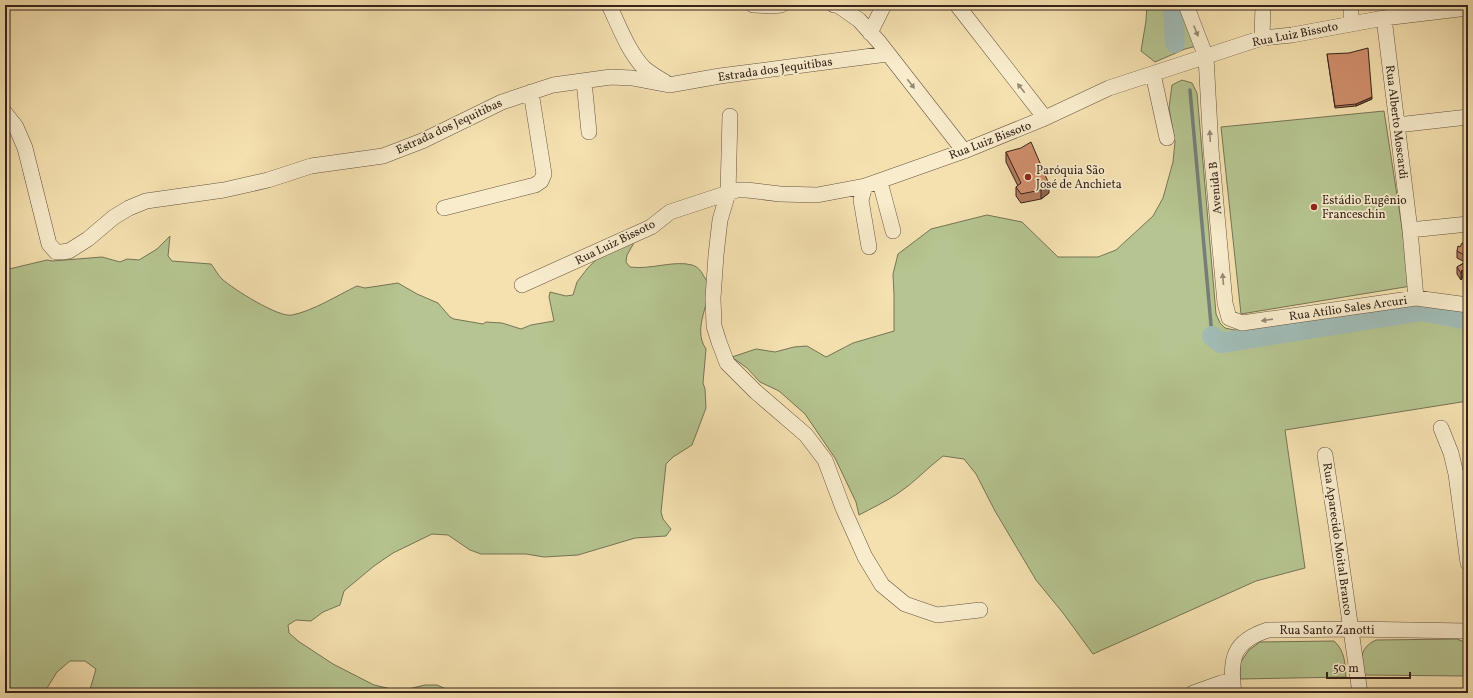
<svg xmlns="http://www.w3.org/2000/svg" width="1473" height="698" viewBox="0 0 1473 698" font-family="Vollkorn,serif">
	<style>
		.green { fill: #b5c490; stroke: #767456 }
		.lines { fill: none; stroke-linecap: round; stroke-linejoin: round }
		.stream { stroke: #767e77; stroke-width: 3.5 }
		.river { stroke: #a0bbb5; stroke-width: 20 }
		.minor-casing { stroke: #665240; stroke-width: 16 }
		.minor { stroke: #f8eccc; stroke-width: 15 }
		.wall { fill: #b37b5e; stroke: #36231b }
		.shaded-wall { fill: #92644c; stroke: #36231b }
		.building { fill: #d08f6d; stroke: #36231b }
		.oneway { fill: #978874 }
		.poi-dot { fill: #8f2418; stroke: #f8eccc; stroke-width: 1.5 }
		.labels { text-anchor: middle; stroke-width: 3.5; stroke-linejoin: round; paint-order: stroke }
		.street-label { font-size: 12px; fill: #36231b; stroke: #f8eccc }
		.poi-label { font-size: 12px; fill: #36231b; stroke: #f8eccc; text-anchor: start }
	</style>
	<rect width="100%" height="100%" fill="#f5e1b0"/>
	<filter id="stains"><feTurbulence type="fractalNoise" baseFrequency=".005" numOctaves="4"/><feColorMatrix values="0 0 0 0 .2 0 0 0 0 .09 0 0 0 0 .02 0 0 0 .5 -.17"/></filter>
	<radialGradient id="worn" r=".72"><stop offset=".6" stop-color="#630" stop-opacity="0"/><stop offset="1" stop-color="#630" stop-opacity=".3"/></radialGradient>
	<path class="green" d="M 1147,5 L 1182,5 L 1197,46 L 1185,49 L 1155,62 L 1141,51 L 1146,21 Z
		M 1182,80 L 1192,83 L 1197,93 L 1216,314 L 1220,323 L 1225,328 L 1234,330 L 1260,329 L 1408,307 L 1431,308 L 1468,313 L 1468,401 L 1285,430 L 1305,568 L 1256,581 L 1093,654 L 1063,613 L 1036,580 L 995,511 L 976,474 L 964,459 L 943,456 C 927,468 914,483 897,494 C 885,502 872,508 859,515 L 856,502 L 835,458 L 805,414 L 779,391 L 760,382 L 747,368 L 732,357 L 756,349 L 775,352 L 794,347 L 807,346 L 826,357 L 853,343 L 894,331 L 894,295 L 893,274 L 898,254 L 931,229 L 987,215 L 1022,222 L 1058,257 L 1098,257 L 1116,250 L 1153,216 L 1163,198 L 1173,162 L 1175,142 L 1169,108 L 1172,85 Z
		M 1384,111 L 1411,286 L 1241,314 L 1221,127 Z
		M 642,229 L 627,255 L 626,262 L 630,267 C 650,270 674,260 692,265 C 696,266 701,270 703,275 C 704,277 707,280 707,283 C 713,302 691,327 706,349 L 703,383 L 705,389 L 706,408 L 692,445 L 673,457 L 666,464 L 661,512 L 663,519 L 671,529 L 666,536 L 635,538 L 578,555 L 544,557 L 526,554 L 481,554 L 470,550 L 448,535 L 432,534 L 393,553 L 374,566 L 344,591 L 340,605 L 323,612 L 311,621 L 296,620 L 288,625 L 289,633 L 298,641 L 333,664 L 374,685 L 400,691 L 425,685 L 437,685 L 455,693 L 89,693 L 96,669 L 85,661 L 70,661 L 57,672 L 44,693 L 5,693 L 5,270 L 47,260 L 53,261 L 102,257 L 120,262 L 127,259 L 139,260 L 157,249 L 170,236 L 168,256 L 172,261 L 211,264 C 215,269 218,275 222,279 C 233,289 279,318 292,315 C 313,311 338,295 357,286 L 365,288 L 398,283 L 417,294 L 438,303 L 450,317 L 454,319 L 483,324 L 486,322 L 502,323 L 521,329 L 531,325 L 554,321 L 549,297 L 550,292 L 566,296 L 573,295 L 577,282 L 587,269 L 615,240 Z
		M 1457,639 L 1462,641 L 1468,646 L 1468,676 L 1363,675 C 1361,659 1359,648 1376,640 Z
		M 1334,641 C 1345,651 1345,663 1346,677 L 1240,679 L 1240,663 L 1249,650 L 1260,642 Z"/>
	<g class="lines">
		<path class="stream" d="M 1190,90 L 1212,336"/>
		<path class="river" d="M 1173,5 L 1175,43
			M 1212,336 L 1221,343 L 1422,311 L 1468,320"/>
		<g class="minor-casing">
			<path id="minor" d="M 609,5 C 619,26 628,51 644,68 C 650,73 658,78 665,82
				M 753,5 L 771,6 L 781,5
				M 834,5 L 839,6 L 859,20 L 879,42 L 964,151
				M 957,5 L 1045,118
				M 1186,5 L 1206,57 L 1211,149 L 1225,303 L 1229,318 L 1242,323 L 1416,298 L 1468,305
				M 1384,18 L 1410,230 L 1416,298
				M 1351,23 L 1351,5
				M 870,33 L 884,5
				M 1262,38 L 1263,5
				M 1153,74 L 1167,138
				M 584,81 L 589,132
				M 5,113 L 16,127 L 25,148 L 49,244 L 56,252 L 61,252 L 69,251 L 88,239 L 114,217 L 129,208 L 146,201 L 224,190 L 268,180 L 311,166 L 383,156 L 422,141 L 502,102 L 553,85 L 611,77 L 632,78 L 669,85 L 720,76 L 887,54
				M 730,116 L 728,193 L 720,220 L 716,255 L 713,298 L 714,326 L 719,342 L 727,363 L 756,392 L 806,435 L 825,460 L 843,508 L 865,557 L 882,585 L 905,604 L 937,615 L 980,610
				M 1397,125 L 1468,117
				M 880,182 L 893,231
				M 865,186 L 861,200 L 869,247
				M 444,208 L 535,185 L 541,181 L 544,174 L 531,92
				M 1410,230 L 1468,224
				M 522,285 L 651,227 L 670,212 L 737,190 L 747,190 L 780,194 L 817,195 L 865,186 L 964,151 L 1045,118 L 1109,88 L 1262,38 L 1292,35 L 1384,18 L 1468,8
				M 1441,428 L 1451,453 L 1456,474 L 1468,563
				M 1325,455 L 1336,525 L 1360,693
				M 1193,693 L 1221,683 L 1232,681
				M 1234,693 C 1229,659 1233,641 1268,630 L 1351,629 L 1468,631"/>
		</g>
		<use href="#minor" class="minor"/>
	</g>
	<path class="wall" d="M 1327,54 L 1372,99 L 1356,106 L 1335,108 Z
		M 1006,152 L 1049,193 L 1041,199 L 1021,203 L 1016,196 L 1016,187 L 1018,186 L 1006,162 Z
		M 1468,243 L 1468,280 L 1466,282 L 1462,277 L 1461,280 L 1457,274 L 1457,267 L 1465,262 L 1457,258 L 1457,251 L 1460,247 Z"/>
	<path class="shaded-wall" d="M 1372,97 L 1372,99 L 1356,106 L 1356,104 Z
		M 1049,184 L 1049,193 L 1041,199 L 1041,190 Z
		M 1462,270 L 1462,277 L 1461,280 L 1461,273 Z
		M 1468,273 L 1468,280 L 1466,282 L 1466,275 Z"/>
	<path class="building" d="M 1368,48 L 1372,97 L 1356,104 L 1335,106 L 1327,54 L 1349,53 Z
		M 1031,142 L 1049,184 L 1041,190 L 1021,194 L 1016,187 L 1021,183 L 1006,152 L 1021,148 Z
		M 1462,243 L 1468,243 L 1468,257 L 1457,251 L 1458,246 L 1460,247 Z
		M 1468,261 L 1468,273 L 1466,275 L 1462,270 L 1461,273 L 1457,267 Z"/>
	<defs><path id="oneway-solid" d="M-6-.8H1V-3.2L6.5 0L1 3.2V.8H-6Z"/></defs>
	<g class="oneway">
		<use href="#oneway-solid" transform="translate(1196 31) rotate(68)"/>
		<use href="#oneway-solid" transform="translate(911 84) rotate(52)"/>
		<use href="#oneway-solid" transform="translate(1021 88) rotate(-128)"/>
		<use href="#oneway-solid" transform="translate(1210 136) rotate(-93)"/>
		<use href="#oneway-solid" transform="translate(1223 279) rotate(-95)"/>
		<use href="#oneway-solid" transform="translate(1267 320) rotate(172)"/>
	</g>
	<g class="poi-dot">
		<circle cx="1028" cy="177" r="4"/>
		<circle cx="1314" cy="207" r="4"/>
	</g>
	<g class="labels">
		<g class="street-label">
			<text transform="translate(1295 34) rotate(-11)" y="4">Rua Luiz Bissoto</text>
			<text transform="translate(775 69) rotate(-8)" y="4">Estrada dos Jequitibas</text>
			<text transform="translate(1397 122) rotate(83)" y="4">Rua Alberto Moscardi</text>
			<text transform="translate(449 126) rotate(-25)" y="4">Estrada dos Jequitibas</text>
			<text transform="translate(990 140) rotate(-21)" y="4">Rua Luiz Bissoto</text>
			<text transform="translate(1215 188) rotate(-95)" y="4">Avenida B</text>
			<text transform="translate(615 242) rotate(-26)" y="4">Rua Luiz Bissoto</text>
			<text transform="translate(1348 308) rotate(-8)" y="4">Rua Atílio Sales Arcuri</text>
			<text transform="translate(1338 539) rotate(82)" y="4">Rua Aparecido Moital Branco</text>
			<text x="1327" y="634">Rua Santo Zanotti</text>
		</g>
		<g class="poi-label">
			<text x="1036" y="174">Paróquia São<tspan x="1036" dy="14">José de Anchieta</tspan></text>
			<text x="1322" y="204">Estádio Eugênio<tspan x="1322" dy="14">Franceschin</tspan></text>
		</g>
	</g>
	<rect width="1473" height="698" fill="none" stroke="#f5e1b0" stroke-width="20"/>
	<rect x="6" y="6" width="1461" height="686" fill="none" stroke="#36231b" stroke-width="2"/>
	<rect x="10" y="10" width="1453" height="678" fill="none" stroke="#36231b"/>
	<path d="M1327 672v6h83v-6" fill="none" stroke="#36231b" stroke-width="2"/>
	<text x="1333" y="672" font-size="12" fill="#36231b" stroke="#f8eccc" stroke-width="3" paint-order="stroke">50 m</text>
	<rect width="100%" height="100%" filter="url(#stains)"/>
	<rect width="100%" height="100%" fill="url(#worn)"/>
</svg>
